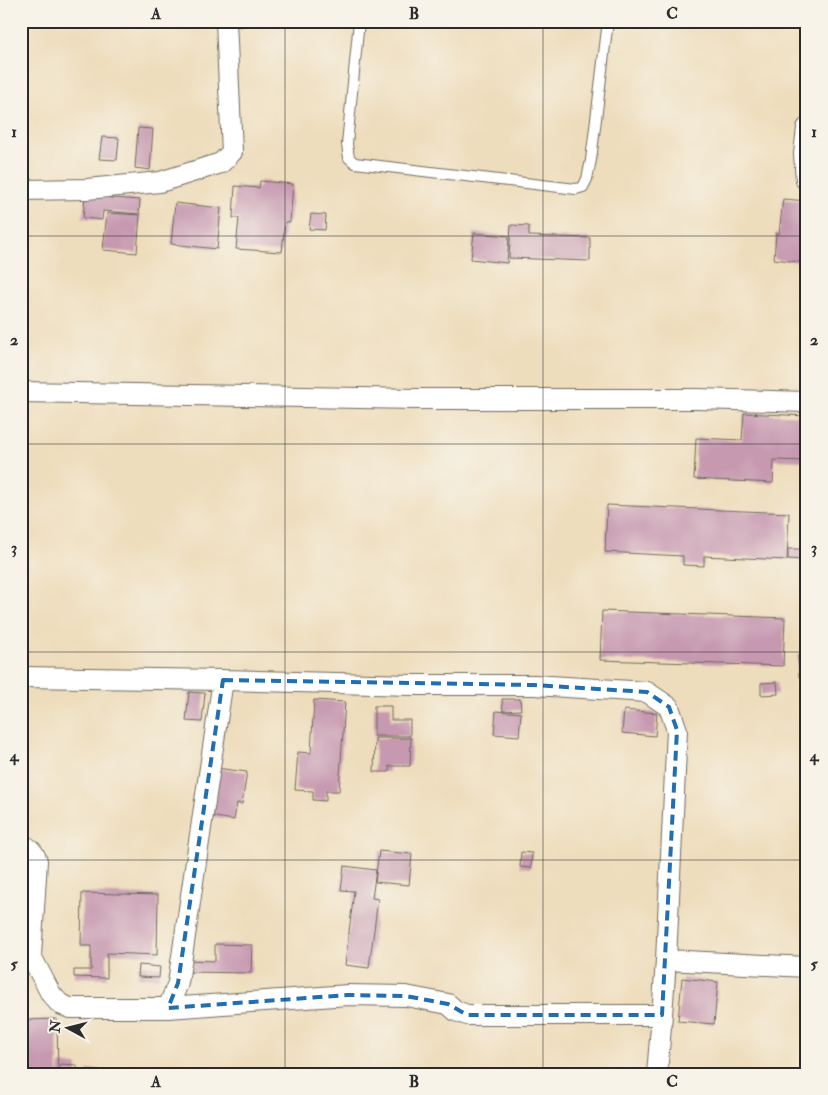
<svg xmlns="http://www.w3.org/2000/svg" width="828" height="1095" viewBox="0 0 828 1095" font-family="'IM FELL Double Pica',serif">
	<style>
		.building { fill: #c699b0 }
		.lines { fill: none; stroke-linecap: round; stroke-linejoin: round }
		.lane-casing { stroke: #6f695e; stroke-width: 12 }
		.street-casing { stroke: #6f695e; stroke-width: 22 }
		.lane { stroke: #fff; stroke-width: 10 }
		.street { stroke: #fff; stroke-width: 20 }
		.marked { fill: none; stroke: #1f6fb2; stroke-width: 4; stroke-dasharray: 10 6; stroke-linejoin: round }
		.grid { fill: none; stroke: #2b2b2b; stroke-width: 1; stroke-opacity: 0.55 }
		.neatline { fill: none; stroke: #2b2b2b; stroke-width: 2 }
		.grid-label { font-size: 16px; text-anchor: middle; font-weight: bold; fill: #2b2b2b }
	</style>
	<rect width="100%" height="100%" fill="#f7f3e8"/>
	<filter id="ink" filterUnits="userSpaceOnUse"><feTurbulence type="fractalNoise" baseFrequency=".02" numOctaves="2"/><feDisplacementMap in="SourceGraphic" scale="10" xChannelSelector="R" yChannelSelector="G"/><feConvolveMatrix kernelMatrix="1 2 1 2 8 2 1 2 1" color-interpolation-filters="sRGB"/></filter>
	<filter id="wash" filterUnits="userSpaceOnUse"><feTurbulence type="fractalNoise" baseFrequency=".0096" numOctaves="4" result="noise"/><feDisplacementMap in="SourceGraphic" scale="20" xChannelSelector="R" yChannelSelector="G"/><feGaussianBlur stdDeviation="1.12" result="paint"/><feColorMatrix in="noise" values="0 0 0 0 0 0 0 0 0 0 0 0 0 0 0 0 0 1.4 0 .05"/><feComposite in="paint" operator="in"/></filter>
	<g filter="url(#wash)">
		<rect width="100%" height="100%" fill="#eeddbc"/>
		<g id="blocks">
			<path class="building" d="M 233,21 L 244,21 L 244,26 L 234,27 Z
				M 138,128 L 153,129 L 150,170 L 135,168 Z
				M 102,137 L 119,138 L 117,160 L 99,159 Z
				M 260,181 L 293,184 L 290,222 L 285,222 L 282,252 L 236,249 L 239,218 L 233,218 L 235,186 L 259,188 Z
				M 85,196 L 140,200 L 139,214 L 103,211 L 102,220 L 83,218 Z
				M 783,199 L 807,201 L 807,263 L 774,259 L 776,233 L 779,234 Z
				M 175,203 L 221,208 L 217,249 L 171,244 Z
				M 107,213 L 140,215 L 137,253 L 103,250 Z
				M 311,214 L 326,215 L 325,230 L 309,229 Z
				M 511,225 L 529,226 L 529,236 L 590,238 L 590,261 L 509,258 Z
				M 474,233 L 509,236 L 507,263 L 471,259 Z
				M 744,413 L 807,416 L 807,461 L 774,460 L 773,483 L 694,479 L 696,438 L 742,440 Z
				M 607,505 L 789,513 L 787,560 L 704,556 L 704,566 L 683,565 L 683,556 L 605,552 Z
				M 788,549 L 806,549 L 805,560 L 788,559 Z
				M 602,611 L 785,618 L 783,666 L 600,660 Z
				M 798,655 L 807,655 L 807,677 L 799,677 Z
				M 777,682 L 778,694 L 761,695 L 761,683 Z
				M 189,692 L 205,693 L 202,722 L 186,721 Z
				M 502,699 L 520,699 L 521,710 L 503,711 Z
				M 314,700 L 345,702 L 339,791 L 326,791 L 326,801 L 313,800 L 313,791 L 295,790 L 298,752 L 311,753 Z
				M 374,706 L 391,706 L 391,720 L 410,720 L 410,736 L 374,736 Z
				M 624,710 L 657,713 L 655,736 L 622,733 Z
				M 496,711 L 521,713 L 519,736 L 494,734 Z
				M 375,738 L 411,738 L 410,766 L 389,766 L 389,772 L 374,772 Z
				M 216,768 L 247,772 L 242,804 L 237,803 L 234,820 L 209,816 Z
				M 379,851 L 412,854 L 409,885 L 375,882 Z
				M 521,852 L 532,853 L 531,868 L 520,867 Z
				M 344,866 L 376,870 L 372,898 L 378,899 L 369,968 L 345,965 L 354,891 L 341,890 Z
				M 82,893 L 158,895 L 157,955 L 107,953 L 107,978 L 74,977 L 74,970 L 91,970 L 91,946 L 81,946 Z
				M 215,944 L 252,945 L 251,973 L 188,972 L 188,960 L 215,961 Z
				M 139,965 L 160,967 L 159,978 L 138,977 Z
				M 682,978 L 718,982 L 714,1024 L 678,1021 Z
				M 21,1011 L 25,1011 L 26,1029 L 21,1029 Z
				M 57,1019 L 58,1074 L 28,1074 L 27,1020 Z
				M 60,1064 L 77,1065 L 77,1074 L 59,1074 Z
				M 88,1070 L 109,1072 L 109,1074 L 87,1074 Z"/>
		</g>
	</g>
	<g filter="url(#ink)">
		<use href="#blocks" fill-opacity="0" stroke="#6f695e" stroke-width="1"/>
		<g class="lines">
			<g class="lane-casing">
				<path id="lane" d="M 359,21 L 347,144 L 349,158 L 355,163 L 576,189 L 583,187 L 587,179 L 591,160 L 608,21"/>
			</g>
			<g class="street-casing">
				<path id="street" d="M 807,128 L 804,154 L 806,180 L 807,181
					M 21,190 L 87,189 L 160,182 L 221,163 L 232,152 L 226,21
					M 21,392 L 416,399 L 697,399 L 807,402
					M 21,677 L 223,680 L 412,685 L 534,685 L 647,692 L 669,707 L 677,730 L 666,960 L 807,967
					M 21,844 C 30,848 34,852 37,861 L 31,956 L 51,994 L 60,1004 L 70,1008 L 168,1008 L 178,983 L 223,680
					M 168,1008 L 348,995 L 406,996 L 448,1004 L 456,1011 L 467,1015 L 662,1015 L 666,960
					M 657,1074 L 662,1015"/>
			</g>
			<use href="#lane" class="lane"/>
			<use href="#street" class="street"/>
		</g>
	</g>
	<path class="marked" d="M 223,680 L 534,685 L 647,692 L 669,707 L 677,730 L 662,1015 L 467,1015 L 448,1004 L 406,996 L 348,995 L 168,1008 L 178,983 Z"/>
	<path class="grid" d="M 285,21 L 285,1074M 543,21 L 543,1074M 21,236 L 807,236M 21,444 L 807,444M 21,652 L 807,652M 21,860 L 807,860"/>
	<rect width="828" height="1095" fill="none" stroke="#f7f3e8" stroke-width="55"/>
	<g transform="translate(68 1028) rotate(277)" stroke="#f7f3e8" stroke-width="4" paint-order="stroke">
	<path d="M0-4L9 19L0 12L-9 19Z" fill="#2b2b2b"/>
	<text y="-8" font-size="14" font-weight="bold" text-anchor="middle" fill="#2b2b2b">N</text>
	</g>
	<rect x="28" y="28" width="772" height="1040" class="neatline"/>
	<g class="grid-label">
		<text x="156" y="19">A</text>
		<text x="414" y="19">B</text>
		<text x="672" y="19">C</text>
		<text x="14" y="137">1</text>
		<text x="814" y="137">1</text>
		<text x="14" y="345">2</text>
		<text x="814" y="345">2</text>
		<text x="14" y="553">3</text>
		<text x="814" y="553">3</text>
		<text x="14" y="761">4</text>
		<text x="814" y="761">4</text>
		<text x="14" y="969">5</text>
		<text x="814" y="969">5</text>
		<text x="156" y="1087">A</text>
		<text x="414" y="1087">B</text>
		<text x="672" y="1087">C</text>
	</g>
</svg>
